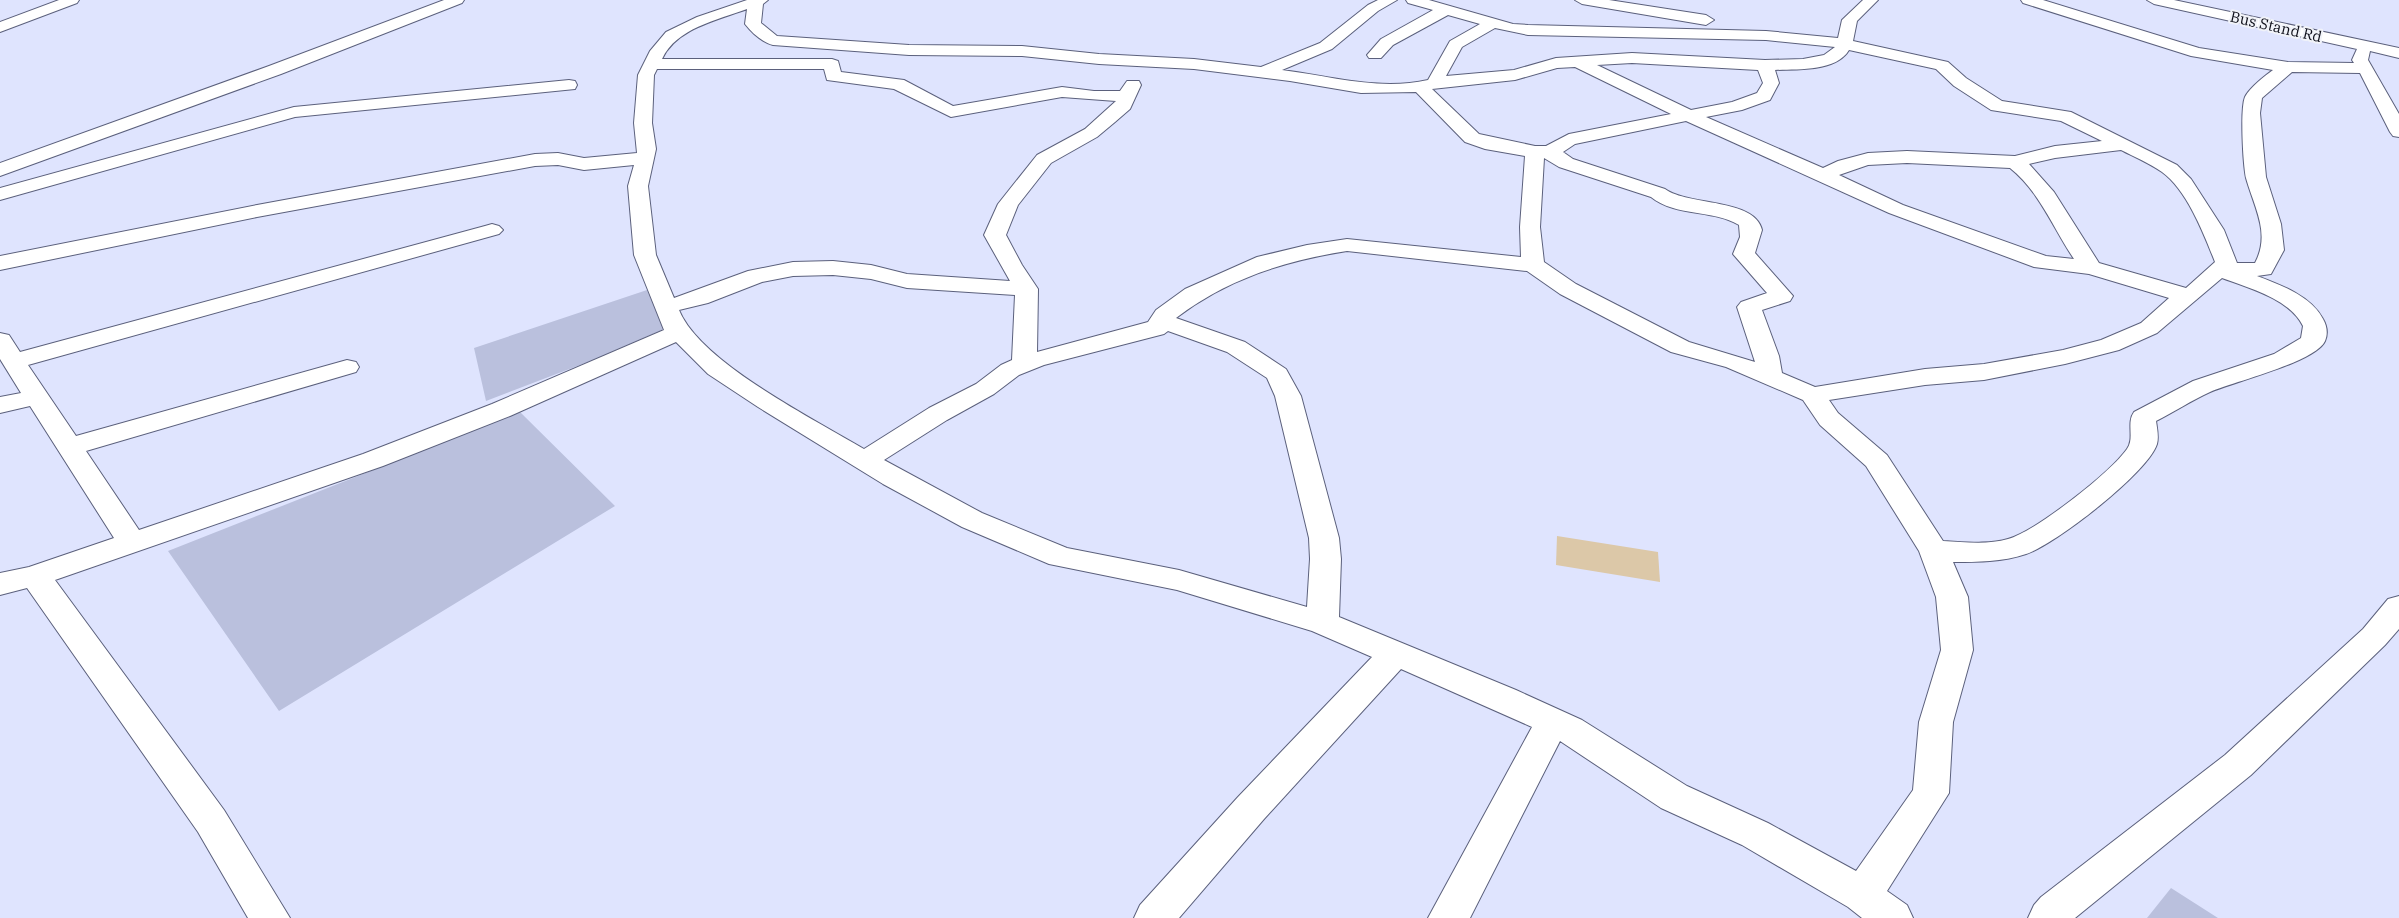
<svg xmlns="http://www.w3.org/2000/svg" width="2399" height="918" viewBox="0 0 2399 918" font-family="'IBM Plex Serif',serif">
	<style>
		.green { fill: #bac0dd }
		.building { fill: #dcc8a8 }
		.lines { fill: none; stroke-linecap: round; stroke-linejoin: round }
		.minor-casing { stroke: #5b607c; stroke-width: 2 }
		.minor { fill: #fff; fill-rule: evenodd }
		.labels { text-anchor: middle; stroke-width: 4; stroke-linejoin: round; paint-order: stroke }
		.far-street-label { font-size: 15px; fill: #0e0f1a; stroke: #f1f3f9 }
	</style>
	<rect width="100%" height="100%" fill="#dfe4fe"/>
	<path class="green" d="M 647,290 L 664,329 L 593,360 L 486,401 L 474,348 Z
		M 520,412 L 615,506 L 279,711 L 168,551 Z
		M 2171,888 L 2218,918 L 2147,918 Z"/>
	<path class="building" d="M 1557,536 L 1658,552 L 1660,582 L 1556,565 Z"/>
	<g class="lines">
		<g class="minor-casing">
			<path id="minor" d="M 59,0 L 79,0 L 77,3 L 0,32 L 0,22 Z
				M 444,0 L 464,0 L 462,3 L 281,74 L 0,176 L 0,163 L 269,66 Z
				M 747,0 L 768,0 L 763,4 L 761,23 L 777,36 L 909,45 L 1022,46 L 1099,54 L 1194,59 L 1261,67 L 1320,43 L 1368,5 L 1378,0 L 1397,0 L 1378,11 L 1332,49 L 1282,70 C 1331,76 1379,91 1428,80 L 1450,41 L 1480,24 L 1448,15 L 1393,45 L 1381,58 L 1369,58 L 1367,55 L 1381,39 L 1433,10 L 1408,3 L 1406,0 L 1429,0 L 1513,24 L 1528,25 L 1766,31 L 1838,38 L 1842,20 L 1863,0 L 1878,0 L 1857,21 L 1853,41 L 1948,62 L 1966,78 L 2002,101 L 2071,112 L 2177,165 L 2191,179 L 2224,230 L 2237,263 L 2255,263 C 2271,233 2254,207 2246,178 C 2243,163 2240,109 2245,97 C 2250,87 2265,76 2273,70 L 2191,56 L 2023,3 L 2021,0 L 2043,0 L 2199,48 L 2288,62 L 2354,63 L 2352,60 L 2357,49 L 2154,4 L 2147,0 L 2174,0 L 2399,48 L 2399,58 L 2370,51 L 2368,60 L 2399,114 L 2399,137 L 2393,136 L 2390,132 L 2360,73 L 2292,72 L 2262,98 L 2260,113 L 2266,177 L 2281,224 L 2284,250 L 2271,274 L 2257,276 C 2281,285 2311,296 2323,319 C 2327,326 2328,334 2325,341 C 2316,362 2232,382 2210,392 C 2192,400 2174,412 2156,421 C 2157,428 2159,437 2157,444 C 2148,473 2054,545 2026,554 C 2002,562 1978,562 1953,562 L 1968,597 L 1973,650 L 1953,722 L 1949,793 L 1887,891 L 1907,905 L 1913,918 L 1862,918 L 1848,907 L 1742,845 L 1661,808 L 1560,741 L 1470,918 L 1428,918 L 1532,727 L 1401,669 L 1264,819 L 1179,918 L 1134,918 L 1140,905 L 1238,797 L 1372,657 L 1312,631 L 1177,590 L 1049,564 L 962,527 L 883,484 L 758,407 L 708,374 L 676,342 L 510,416 L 383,466 L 55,580 L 224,810 L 290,918 L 248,918 L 198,832 L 27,588 L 0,595 L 0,573 L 29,567 L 114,538 L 30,406 L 0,413 L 0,397 L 21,393 L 0,359 L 0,333 L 9,335 L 20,352 L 485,226 L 492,224 L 499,226 L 503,230 L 499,234 L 28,365 L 76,436 L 347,360 L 356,362 L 359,367 L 356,372 L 86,451 L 139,530 L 363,454 L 492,404 L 664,330 L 634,255 L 628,186 L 634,165 L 584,170 L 558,165 L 535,166 L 257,217 L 0,270 L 0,256 L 257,205 L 535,154 L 558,153 L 584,158 L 637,153 L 634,123 L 638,75 L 650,51 L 666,32 L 697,17 ZM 747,9 L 745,24 C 752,33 762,42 773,45 L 909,55 L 1022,56 L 1099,64 L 1194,69 L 1290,81 L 1361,93 L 1416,92 L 1465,142 L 1485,149 L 1525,156 L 1520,227 L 1521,257 L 1347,239 L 1307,245 L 1257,257 L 1185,289 L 1156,310 L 1148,322 L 1037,352 L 1038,289 L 1022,265 L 1006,235 L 1018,205 L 1051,163 L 1097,137 L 1115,122 L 1130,109 L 1141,85 L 1139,81 L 1127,81 L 1120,91 L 1094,91 L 1062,87 L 953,106 L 904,80 L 841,72 L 838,61 L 832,59 L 662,59 C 676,28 718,20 747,9 ZM 1495,28 L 1528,35 L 1766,40 L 1835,47 L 1824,55 L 1803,59 L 1765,60 L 1632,53 L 1556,58 L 1514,70 L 1446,76 L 1462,47 ZM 1849,50 L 1936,69 L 1954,86 L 1991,110 L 2061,121 L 2102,141 L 2055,146 L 2015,156 L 1907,151 L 1868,153 L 1838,161 L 1823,168 L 1706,117 L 1742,110 L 1770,100 L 1779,83 L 1775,70 C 1797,69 1836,72 1849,50 ZM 1632,63 L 1758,70 L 1763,83 L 1757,93 L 1732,102 L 1691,110 L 1597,65 ZM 1575,67 L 1671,114 L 1569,134 L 1546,146 L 1535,146 L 1479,134 L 1432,89 L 1515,80 L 1557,68 ZM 657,69 L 824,69 L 827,80 L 894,89 L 951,117 L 1062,97 L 1116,101 L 1085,129 L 1037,155 L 998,204 L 984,235 L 1010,281 L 907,274 L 871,265 L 833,261 L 793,262 L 748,271 L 674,298 L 656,255 L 648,186 L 656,149 L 652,123 L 654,75 ZM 1686,121 L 1889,213 L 2034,267 L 2089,274 L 2169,298 L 2141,323 L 2101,340 L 2063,350 L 1984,364 L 1925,369 L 1815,387 L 1782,373 L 1779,356 L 1762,310 L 1790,301 L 1793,296 L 1755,253 L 1762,230 C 1755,198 1688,206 1665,189 L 1573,159 L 1563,152 L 1575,144 ZM 2121,150 C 2135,157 2149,163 2162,172 C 2187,190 2204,234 2215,262 L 2186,288 L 2099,263 L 2054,192 L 2029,164 L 2055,158 ZM 1544,158 L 1559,167 L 1651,197 C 1676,217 1712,209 1739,225 L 1740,237 L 1733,254 L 1767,293 L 1741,302 L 1737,307 L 1755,362 L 1689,342 L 1576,284 L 1544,262 L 1540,227 ZM 1907,163 L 2010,168 C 2040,192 2053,228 2074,259 L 2046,256 L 1903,205 L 1839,175 L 1868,165 ZM 1347,251 L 1527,271 L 1560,294 L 1671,352 L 1726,367 L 1803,400 L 1820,425 L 1866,466 L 1919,551 L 1936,597 L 1941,650 L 1919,722 L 1913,790 L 1856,871 L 1768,823 L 1687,786 L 1582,720 L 1516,690 L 1339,617 L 1341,559 L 1339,538 L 1301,396 L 1286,369 L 1245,342 L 1176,318 C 1227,279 1284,261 1347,251 ZM 833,275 L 871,279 L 907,288 L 1015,295 L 1012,360 L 1001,365 L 976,384 L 929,408 L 864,449 C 815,420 700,362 679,310 L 708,303 L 762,282 L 793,276 ZM 2222,278 C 2249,288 2290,299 2303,326 L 2301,338 L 2274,354 L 2193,381 L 2134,412 C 2126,423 2135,438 2127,449 C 2110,473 2036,531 2008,539 C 1988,545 1964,542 1943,541 L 1887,455 L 1838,413 L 1829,400 L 1925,385 L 1984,380 L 2065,364 L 2119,350 L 2157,333 ZM 1168,331 L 1227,352 L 1267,378 L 1275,396 L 1309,538 L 1310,559 L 1307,607 L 1179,570 L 1067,548 L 982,513 L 884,460 L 947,420 L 994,394 L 1019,375 L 1044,365 L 1164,334 Z
				M 1575,0 L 1609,0 L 1706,15 L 1714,20 L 1706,25 L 1582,4 Z
				M 569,80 L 575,81 L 577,85 L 575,89 L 295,117 L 0,200 L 0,188 L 294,107 Z
				M 2399,596 L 2399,629 L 2385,645 L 2251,775 L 2075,918 L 2028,918 L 2034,905 L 2041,897 L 2225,755 L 2363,629 L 2388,599 Z"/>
		</g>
		<use href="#minor" class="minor"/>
	</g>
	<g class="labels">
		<g class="far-street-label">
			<text transform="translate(2276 27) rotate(13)" y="5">Bus Stand Rd</text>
		</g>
	</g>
</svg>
